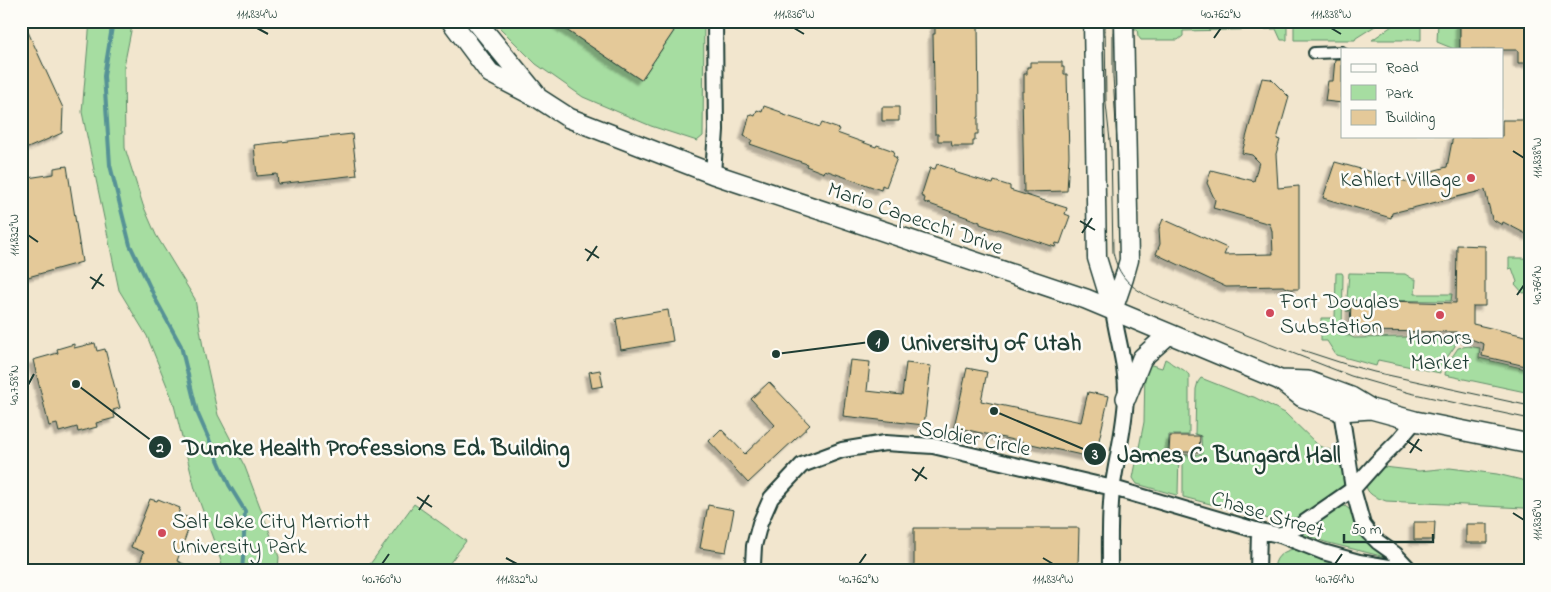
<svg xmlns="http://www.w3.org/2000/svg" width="1551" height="592" viewBox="0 0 1551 592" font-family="'Indie Flower',sans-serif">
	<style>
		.built { fill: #f2e6ce; fill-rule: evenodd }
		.green { fill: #a6dda1; stroke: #628d6a }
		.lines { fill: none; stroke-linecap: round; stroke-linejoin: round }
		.stream { stroke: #569296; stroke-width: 4 }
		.building { fill: #e4c999; stroke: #1f3d34; filter: url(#shadow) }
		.pedestrian-casing { stroke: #1f3d34; stroke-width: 14 }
		.minor-casing { stroke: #1f3d34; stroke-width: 18 }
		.tertiary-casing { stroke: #1f3d34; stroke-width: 21 }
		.secondary-casing { stroke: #1f3d34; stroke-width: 22 }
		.pedestrian { stroke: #fdfcf7; stroke-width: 10 }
		.minor { stroke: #fdfcf7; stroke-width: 14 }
		.tertiary { stroke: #fdfcf7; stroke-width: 18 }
		.secondary { stroke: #fdfcf7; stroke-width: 19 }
		.tram { stroke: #1f3d34; stroke-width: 1 }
		.ticks { fill: none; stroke: #1f3d34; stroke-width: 2 }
		.poi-dot { fill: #d1495b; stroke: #fdfcf7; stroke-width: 2 }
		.labels { text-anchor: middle; stroke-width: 5; stroke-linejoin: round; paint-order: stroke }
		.poi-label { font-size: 22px; fill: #1f3d34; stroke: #fdfcf7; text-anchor: start }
		.street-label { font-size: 22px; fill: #1f3d34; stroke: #fdfcf7 }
		.leader { fill: none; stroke: #1f3d34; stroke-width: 2 }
		.callout-dot { fill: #1f3d34; stroke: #fdfcf7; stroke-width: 2 }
		.mark-label { font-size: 15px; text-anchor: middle; font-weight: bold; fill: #fff }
		.callout-label { font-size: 24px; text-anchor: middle; font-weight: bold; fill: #1f3d34; stroke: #fdfcf7; stroke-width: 5; stroke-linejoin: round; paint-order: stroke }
		.neatline { fill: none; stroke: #1f3d34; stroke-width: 2 }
		.ticks-label { font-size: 12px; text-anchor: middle; fill: #1f3d34 }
	</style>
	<defs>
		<filter id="shadow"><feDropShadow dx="-4.5" dy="4.5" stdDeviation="1" flood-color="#0004"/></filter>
	</defs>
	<rect width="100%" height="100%" fill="#f8f2e4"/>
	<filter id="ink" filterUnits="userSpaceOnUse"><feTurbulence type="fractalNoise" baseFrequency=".02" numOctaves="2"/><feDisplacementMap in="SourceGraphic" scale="10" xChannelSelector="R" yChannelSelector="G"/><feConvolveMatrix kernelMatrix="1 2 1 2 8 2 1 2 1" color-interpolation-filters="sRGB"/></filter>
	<g filter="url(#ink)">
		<path class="built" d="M 21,21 L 1530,21 L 1530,571 L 21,571 ZM 1342,49 L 1502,49 L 1502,136 L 1342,136 Z"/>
		<path class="green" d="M 90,21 L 133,21 L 124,66 L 125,148 L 143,205 L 156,235 L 195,299 L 203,347 L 218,415 L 245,467 L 279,557 L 278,571 L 223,571 L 221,561 L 195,489 L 173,401 L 147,336 L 119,290 L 82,112 Z
			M 493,21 L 553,21 L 641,80 L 674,31 L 661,21 L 704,21 L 703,136 L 697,141 L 651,126 L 583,97 L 536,64 Z
			M 1134,21 L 1287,21 L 1287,40 L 1281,40 L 1276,29 L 1183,31 L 1183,36 L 1178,40 L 1141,40 L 1138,36 L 1137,29 L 1134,29 Z
			M 1294,21 L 1333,23 L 1383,21 L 1356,38 L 1355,40 L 1294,40 Z
			M 1399,21 L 1421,21 L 1421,40 L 1372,40 Z
			M 1438,21 L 1460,21 L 1460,49 L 1454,49 L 1437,42 Z
			M 1509,258 L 1523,258 L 1530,260 L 1530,292 L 1523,293 L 1515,284 L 1517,282 L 1512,268 L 1509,269 Z
			M 1336,273 L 1342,273 L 1343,275 L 1342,331 L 1354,338 L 1455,336 L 1455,346 L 1440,368 L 1440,373 L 1378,360 L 1376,366 L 1336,355 L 1327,341 L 1321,341 L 1321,318 L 1335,318 Z
			M 1349,273 L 1405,274 L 1413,279 L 1416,279 L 1415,294 L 1452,294 L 1451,301 L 1350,300 L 1350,311 L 1346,311 Z
			M 1468,346 L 1480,348 L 1479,358 L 1530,370 L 1530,393 L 1445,375 L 1446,366 L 1458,348 Z
			M 1165,359 C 1170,361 1171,364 1176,366 C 1182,369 1185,370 1189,375 L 1189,435 L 1169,435 L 1168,452 L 1179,453 L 1178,494 L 1176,495 L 1137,484 L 1133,478 L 1144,422 L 1145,370 L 1148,364 L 1162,368 Z
			M 1201,378 L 1249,397 L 1250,396 L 1254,397 L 1285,413 L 1319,446 L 1342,454 C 1343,461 1347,470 1347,477 C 1346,492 1304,516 1292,525 L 1183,497 L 1183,455 L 1202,454 L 1201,436 L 1195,434 L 1196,389 L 1198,382 Z
			M 1384,467 L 1419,471 L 1450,468 L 1497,474 L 1530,482 L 1530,511 L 1524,508 L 1386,501 C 1381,499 1374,497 1371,494 C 1358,484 1376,471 1384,467 Z
			M 414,504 L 466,541 L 444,571 L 365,571 Z
			M 1345,506 L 1353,512 L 1389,558 L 1325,542 L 1302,534 L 1312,528 L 1340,507 Z
			M 1293,549 L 1343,565 L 1366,571 L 1274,571 C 1274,558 1281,552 1293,549 Z"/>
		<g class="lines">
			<path class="stream" d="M 113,21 L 104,76 L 110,165 L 130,245 L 157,302 L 181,346 L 197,412 L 229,485 L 245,511 L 243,558 L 242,571"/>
		</g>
		<path class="building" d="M 21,21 L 23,21 L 63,108 L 62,133 L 21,151 Z
			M 553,21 L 661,21 L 674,31 L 641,80 Z
			M 935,21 L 978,21 L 979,117 L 978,117 L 978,134 L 975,134 L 975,141 L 973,141 L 973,146 L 952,146 L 951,141 L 938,141 L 938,134 L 935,134 L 933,34 L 935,34 Z
			M 1460,21 L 1530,21 L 1530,63 L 1518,63 L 1518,50 L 1502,50 L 1502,49 L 1460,49 Z
			M 1335,59 L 1342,59 L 1342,103 L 1325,101 L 1328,81 L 1333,81 Z
			M 1030,62 L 1062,62 L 1062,67 L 1064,67 L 1064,74 L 1067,74 L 1069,156 L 1067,191 L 1024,192 L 1022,91 L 1024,91 L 1024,74 L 1027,74 L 1027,67 L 1030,67 Z
			M 1262,78 L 1271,79 L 1289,97 L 1277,139 L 1280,140 L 1276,154 L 1278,188 L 1299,186 L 1299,289 L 1290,289 L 1283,286 L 1226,287 L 1156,254 L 1160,244 L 1159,229 L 1163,219 L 1227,248 L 1224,255 L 1273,254 L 1272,231 L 1270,224 L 1213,208 L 1215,200 L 1207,183 L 1211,170 L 1254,181 L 1259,162 L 1252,155 L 1242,153 Z
			M 764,106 L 781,112 L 781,114 L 820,127 L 822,123 L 839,129 L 837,133 L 876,147 L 877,145 L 894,151 L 893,156 L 897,158 L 886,187 L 882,185 L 881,190 L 825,170 L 824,173 L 806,166 L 807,164 L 750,144 L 752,140 L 744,136 L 750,114 L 755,116 L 757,110 L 762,112 Z
			M 882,107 L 899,107 L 899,121 L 882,121 Z
			M 1502,120 L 1530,120 L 1530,236 L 1503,222 L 1502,225 L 1492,219 L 1485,190 L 1392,213 L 1391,218 L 1323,198 L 1335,162 L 1415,184 L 1413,176 L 1447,167 L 1453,136 L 1502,136 Z
			M 352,134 L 357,175 L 278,184 L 277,174 L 257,176 L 254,145 Z
			M 937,164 L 955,170 L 954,172 L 993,184 L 994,181 L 1010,186 L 1010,190 L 1067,208 L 1065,214 L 1070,216 L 1060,244 L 1056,243 L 1055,247 L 998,229 L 997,230 L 980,224 L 980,222 L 924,202 L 925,198 L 921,196 L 930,168 L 935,169 Z
			M 67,166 L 82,262 L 28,277 L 21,251 L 21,179 L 54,174 L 54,168 Z
			M 1457,245 L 1485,246 L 1485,306 L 1473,306 L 1473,324 L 1530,337 L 1530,367 L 1482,356 L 1484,344 L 1471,339 L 1456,336 L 1457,332 L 1350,331 L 1351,300 L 1456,303 Z
			M 668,310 L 673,341 L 621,350 L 616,319 Z
			M 95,343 L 97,351 L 105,349 L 120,408 L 113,410 L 115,418 L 96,423 L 97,427 L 78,432 L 77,427 L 59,432 L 57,424 L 49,426 L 33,360 L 58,353 L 57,349 L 74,344 L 74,348 Z
			M 850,360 L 870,362 L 867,391 L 902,395 L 906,363 L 931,366 L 924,425 L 843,416 Z
			M 967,368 L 987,372 L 981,401 L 1081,422 L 1088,392 L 1109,396 L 1095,458 L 954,427 Z
			M 600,370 L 603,386 L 592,388 L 589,372 Z
			M 769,382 L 810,425 L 748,483 L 709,441 L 721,429 L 745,454 L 775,425 L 751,399 Z
			M 1170,436 L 1200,436 L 1199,452 L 1169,452 Z
			M 150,499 L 157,501 L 158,499 L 180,508 L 178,514 L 192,519 L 177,561 L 200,571 L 137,571 L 144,552 L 131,547 Z
			M 708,505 L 734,510 L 726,552 L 700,548 Z
			M 1414,522 L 1435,522 L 1434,540 L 1414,540 Z
			M 1466,524 L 1488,524 L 1488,543 L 1466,543 Z
			M 914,528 L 1079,528 L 1078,566 L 914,566 Z"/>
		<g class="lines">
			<g class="pedestrian-casing">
				<path id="pedestrian" d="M 1314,53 L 1342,52"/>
			</g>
			<g class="minor-casing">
				<path id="minor" d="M 713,174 L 716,130 L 715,21
					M 1341,411 L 1353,489 L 1363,525 L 1369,533 L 1378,542 L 1395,554 L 1411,571
					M 1280,535 L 1298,527 L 1353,489 L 1377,462 L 1399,440 L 1415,421
					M 754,571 L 753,564 L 754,546 L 760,523 L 771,498 L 802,465 L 842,450 L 885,443 L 933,446 L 1113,488 L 1259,531 L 1280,535 L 1323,552 L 1359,562 L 1413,571
					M 1110,571 C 1110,544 1109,518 1112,491 C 1116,460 1125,428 1126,397 C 1127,367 1117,339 1113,310
					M 1258,571 L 1259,531"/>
			</g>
			<g class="tertiary-casing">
				<path id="tertiary" d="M 1093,21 L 1097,258 L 1113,310
					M 1113,310 L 1124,278 L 1129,260 L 1124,21"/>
			</g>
			<g class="secondary-casing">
				<path id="secondary" d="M 451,21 L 490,73 L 538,98 L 569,118 L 713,174 L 1086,299 L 1280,380 L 1302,397 L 1341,411 L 1371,409
					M 476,21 L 535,93
					M 1280,380 L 1308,381 L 1351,397 L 1371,409 L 1415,421 L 1530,444
					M 1126,398 L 1142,358 L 1169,334"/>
			</g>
			<use href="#pedestrian" class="pedestrian"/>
			<use href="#minor" class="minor"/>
			<use href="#tertiary" class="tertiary"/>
			<use href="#secondary" class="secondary"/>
			<path class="tram" d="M 1105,21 L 1106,104 L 1111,150 L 1113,252 C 1118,276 1131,288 1152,298 L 1351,376 L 1410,393 L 1530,419
				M 1113,21 L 1113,76 L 1118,157
				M 1302,350 L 1345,364 L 1374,372 L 1530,406"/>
		</g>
	</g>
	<path class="ticks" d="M 257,28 L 268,34M 794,28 L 804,34M 1331,28 L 1341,34M 1214,38 L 1221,28M 1513,151 L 1524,158M 1080,221 L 1095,230M 1082,233 L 1092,218M 28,235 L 38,242M 585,249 L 599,258M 587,261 L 597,246M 90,277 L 104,286M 92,289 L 102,274M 1517,295 L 1524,285M 28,385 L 34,374M 1407,441 L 1422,451M 1410,453 L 1419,439M 912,469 L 927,479M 915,481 L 924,467M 417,497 L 432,507M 419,510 L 429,495M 1513,513 L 1524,520M 506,558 L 517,564M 1043,558 L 1053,564M 382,564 L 389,554M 859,564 L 866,554M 1335,564 L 1342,554"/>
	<g class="poi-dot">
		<circle cx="1471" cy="178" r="5"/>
		<circle cx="1270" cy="313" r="5"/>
		<circle cx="1440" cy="315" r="5"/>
		<circle cx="162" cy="533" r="5"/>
	</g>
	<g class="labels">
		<g class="poi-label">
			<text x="1461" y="186" text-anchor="end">Kahlert Village</text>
			<text x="1280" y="308">Fort Douglas<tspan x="1280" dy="25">Substation</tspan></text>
			<text x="1440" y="344" text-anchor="middle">Honors<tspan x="1440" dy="25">Market</tspan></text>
			<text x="172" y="528">Salt Lake City Marriott<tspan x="172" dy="25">University Park</tspan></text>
		</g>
		<g class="street-label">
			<text transform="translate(916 217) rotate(19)" y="8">Mario Capecchi Drive</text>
			<text transform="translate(975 437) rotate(11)" y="8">Soldier Circle</text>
			<text transform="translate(1268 513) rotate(17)" y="8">Chase Street</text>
		</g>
	</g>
	<path class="leader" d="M776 354L878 341M76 384L160 447M994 411L1095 454"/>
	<g class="callout-dot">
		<circle cx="776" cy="354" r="5"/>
		<circle cx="76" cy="384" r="5"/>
		<circle cx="994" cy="411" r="5"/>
		<circle cx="878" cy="341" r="12"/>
		<circle cx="160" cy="447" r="12"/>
		<circle cx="1095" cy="454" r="12"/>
	</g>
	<g class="mark-label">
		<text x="878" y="347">1</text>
		<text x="160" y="452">2</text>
		<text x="1095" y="459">3</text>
	</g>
	<g class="callout-label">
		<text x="991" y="350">University of Utah</text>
		<text x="376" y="455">Dumke Health Professions Ed. Building</text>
		<text x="1229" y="462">James C. Bungard Hall</text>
	</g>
	<rect width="1551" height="592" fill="none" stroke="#fdfcf7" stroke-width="55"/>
	<rect x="1341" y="48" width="162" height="90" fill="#fdfcf7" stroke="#a4b0a9"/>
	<rect x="1351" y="64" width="25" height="8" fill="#fdfcf7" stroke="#a4b0a9"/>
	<text x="1386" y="72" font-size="15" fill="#1f3d34">Road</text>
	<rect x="1351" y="85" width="25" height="15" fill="#a6dda1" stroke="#a4b0a9"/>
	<text x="1386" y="98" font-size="15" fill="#1f3d34">Park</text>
	<rect x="1351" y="110" width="25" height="15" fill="#e4c999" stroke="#a4b0a9"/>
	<text x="1386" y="122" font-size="15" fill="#1f3d34">Building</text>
	<path d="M1344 534v8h89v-8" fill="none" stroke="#1f3d34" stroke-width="2.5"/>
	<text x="1351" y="534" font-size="15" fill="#1f3d34" stroke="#fdfcf7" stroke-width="4" paint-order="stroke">50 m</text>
	<rect x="28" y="28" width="1496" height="536" class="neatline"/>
	<g class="ticks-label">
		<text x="257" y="18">111.834°W</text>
		<text x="794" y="18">111.836°W</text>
		<text x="1221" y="18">40.762°N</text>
		<text x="1331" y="18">111.838°W</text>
		<text transform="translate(1537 158) rotate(-90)" y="4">111.838°W</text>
		<text transform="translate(14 235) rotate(-90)" y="4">111.832°W</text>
		<text transform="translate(1537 285) rotate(-90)" y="4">40.764°N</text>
		<text transform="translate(14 385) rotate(-90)" y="4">40.758°N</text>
		<text transform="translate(1537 520) rotate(-90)" y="4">111.836°W</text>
		<text x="382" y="583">40.760°N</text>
		<text x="517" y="583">111.832°W</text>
		<text x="859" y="583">40.762°N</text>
		<text x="1053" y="583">111.834°W</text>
		<text x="1335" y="583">40.764°N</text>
	</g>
</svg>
